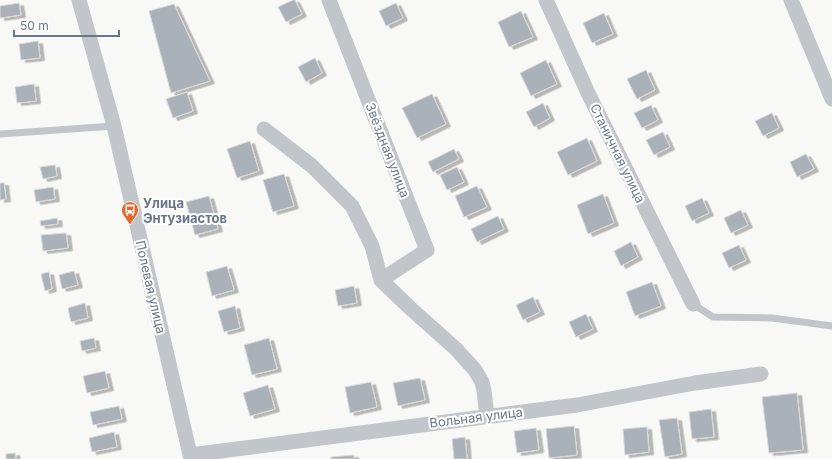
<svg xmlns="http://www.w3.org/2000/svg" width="832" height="459" viewBox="0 0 832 459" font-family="Inter,sans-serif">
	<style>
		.building { fill: #aab1b8; stroke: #dadad8; filter: url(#shadow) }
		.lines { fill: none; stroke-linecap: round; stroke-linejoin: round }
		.lane { stroke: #c2c5ca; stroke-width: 7 }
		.street { stroke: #c2c5ca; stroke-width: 15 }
		.labels { text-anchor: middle; stroke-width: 4; stroke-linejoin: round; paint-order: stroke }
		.street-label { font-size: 13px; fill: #687687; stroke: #fff }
		.poi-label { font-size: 13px; font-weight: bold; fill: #687687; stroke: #fff; text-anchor: start }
	</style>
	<defs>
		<filter id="shadow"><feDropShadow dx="4.5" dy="2.5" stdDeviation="0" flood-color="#0004"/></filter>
	</defs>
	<rect width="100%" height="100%" fill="#f8f9f6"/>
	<path class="building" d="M 293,0 L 295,0 L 302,14 L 286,22 L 278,7 Z
		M 19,3 L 21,15 L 0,18 L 0,6 Z
		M 396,3 L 403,18 L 386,26 L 379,11 Z
		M 174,4 L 210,81 L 171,93 L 149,11 Z
		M 521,11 L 533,37 L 509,47 L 498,22 Z
		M 604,13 L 613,34 L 592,43 L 583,23 Z
		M 38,41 L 40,58 L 21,60 L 19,44 Z
		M 315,58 L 322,73 L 306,82 L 298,67 Z
		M 546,60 L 557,84 L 531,96 L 520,73 Z
		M 646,70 L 655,90 L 637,99 L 627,79 Z
		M 34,84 L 36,101 L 17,103 L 15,87 Z
		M 187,92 L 193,111 L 173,118 L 166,99 Z
		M 432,94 L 446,124 L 417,138 L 402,108 Z
		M 543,103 L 550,118 L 534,127 L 526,112 Z
		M 651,105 L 658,120 L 642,128 L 634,113 Z
		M 772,113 L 779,128 L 763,136 L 755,121 Z
		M 663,132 L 670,147 L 654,155 L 646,140 Z
		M 587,138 L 597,161 L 568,175 L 557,152 Z
		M 250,141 L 259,171 L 237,178 L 227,149 Z
		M 454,149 L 459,159 L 433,172 L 428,162 Z
		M 806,154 L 814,169 L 797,177 L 790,162 Z
		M 55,165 L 57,176 L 43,179 L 40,167 Z
		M 457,167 L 464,182 L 447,190 L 440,175 Z
		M 284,174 L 294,206 L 273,212 L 263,180 Z
		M 0,183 L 4,183 L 6,199 L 0,200 Z
		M 477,186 L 487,207 L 464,217 L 455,196 Z
		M 53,187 L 55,199 L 36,202 L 34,190 Z
		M 603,194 L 614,223 L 588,234 L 577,205 Z
		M 209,196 L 218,229 L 195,235 L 186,202 Z
		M 702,198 L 709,213 L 692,221 L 685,206 Z
		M 741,210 L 748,225 L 731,233 L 724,218 Z
		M 498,216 L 504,229 L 477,242 L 471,229 Z
		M 57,218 L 58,224 L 41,226 L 40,221 Z
		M 66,233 L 68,248 L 43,251 L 41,235 Z
		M 631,242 L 638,257 L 621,266 L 614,251 Z
		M 739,245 L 746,260 L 729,268 L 722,253 Z
		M 227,266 L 234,290 L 212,296 L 206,272 Z
		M 74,271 L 78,285 L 62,289 L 59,275 Z
		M 49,272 L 52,289 L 45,291 L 41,274 Z
		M 652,282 L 661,306 L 635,316 L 626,292 Z
		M 354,286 L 357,303 L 338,306 L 335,290 Z
		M 533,297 L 540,312 L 523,320 L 516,305 Z
		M 85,303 L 88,318 L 71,322 L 68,308 Z
		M 235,306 L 240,328 L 224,332 L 218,311 Z
		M 586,314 L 593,329 L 576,337 L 569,322 Z
		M 94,338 L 96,348 L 82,351 L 80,341 Z
		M 269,338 L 277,369 L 252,375 L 244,345 Z
		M 105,371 L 109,388 L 87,393 L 83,376 Z
		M 420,378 L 425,400 L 398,406 L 393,383 Z
		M 371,382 L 377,407 L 350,413 L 345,387 Z
		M 268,385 L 275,409 L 250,416 L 243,393 Z
		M 797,393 L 803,450 L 769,453 L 762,397 Z
		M 119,406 L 122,419 L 93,425 L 90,412 Z
		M 711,409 L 714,437 L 692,439 L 689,412 Z
		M 677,418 L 682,454 L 665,457 L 659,420 Z
		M 574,426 L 577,455 L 549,458 L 546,429 Z
		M 647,427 L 649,452 L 625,455 L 623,429 Z
		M 536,428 L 539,450 L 517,453 L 514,431 Z
		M 114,432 L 117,447 L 92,452 L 89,438 Z
		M 465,437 L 467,459 L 454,459 L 452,439 Z
		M 15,453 L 16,459 L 6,459 L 6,454 Z
		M 354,455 L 354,459 L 331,459 L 331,457 Z"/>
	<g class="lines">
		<path class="lane" d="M 0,134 L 114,126
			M 693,304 L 713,317 L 772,318 L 832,326"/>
		<path class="street" d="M 79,0 L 114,126 L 191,459
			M 329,0 L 427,250 L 381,280
			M 546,0 L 588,93 L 693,304
			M 791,0 L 832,99
			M 264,129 L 312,166 L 352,206 L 372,246 L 381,280 L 409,307 L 456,349 L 475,370 L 482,382 L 484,391 L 487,416
			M 190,455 L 577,405 L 695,383 L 761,374"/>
	</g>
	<defs>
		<g id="bus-pin" transform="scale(0.9)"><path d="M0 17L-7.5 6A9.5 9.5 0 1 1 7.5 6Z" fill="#e1682d" stroke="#fff"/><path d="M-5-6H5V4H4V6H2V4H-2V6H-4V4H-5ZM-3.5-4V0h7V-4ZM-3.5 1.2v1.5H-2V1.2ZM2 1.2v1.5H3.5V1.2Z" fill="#fff"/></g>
	</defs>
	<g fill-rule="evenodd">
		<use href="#bus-pin" x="130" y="210"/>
	</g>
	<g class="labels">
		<g class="street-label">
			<text transform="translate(388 150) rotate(69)" y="5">Звёздная улица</text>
			<text transform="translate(618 153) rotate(64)" y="5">Станичная улица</text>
			<text transform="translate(151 287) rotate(77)" y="5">Полевая улица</text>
			<text transform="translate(476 417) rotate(-7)" y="5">Вольная улица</text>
		</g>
		<g class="poi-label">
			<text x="143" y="208">Улица<tspan x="143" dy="15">Энтузиастов</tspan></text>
		</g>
	</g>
	<path d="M14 30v6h105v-6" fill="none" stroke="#687687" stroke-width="2"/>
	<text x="20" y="30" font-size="12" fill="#687687" stroke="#ffffff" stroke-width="3" paint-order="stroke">50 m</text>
</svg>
